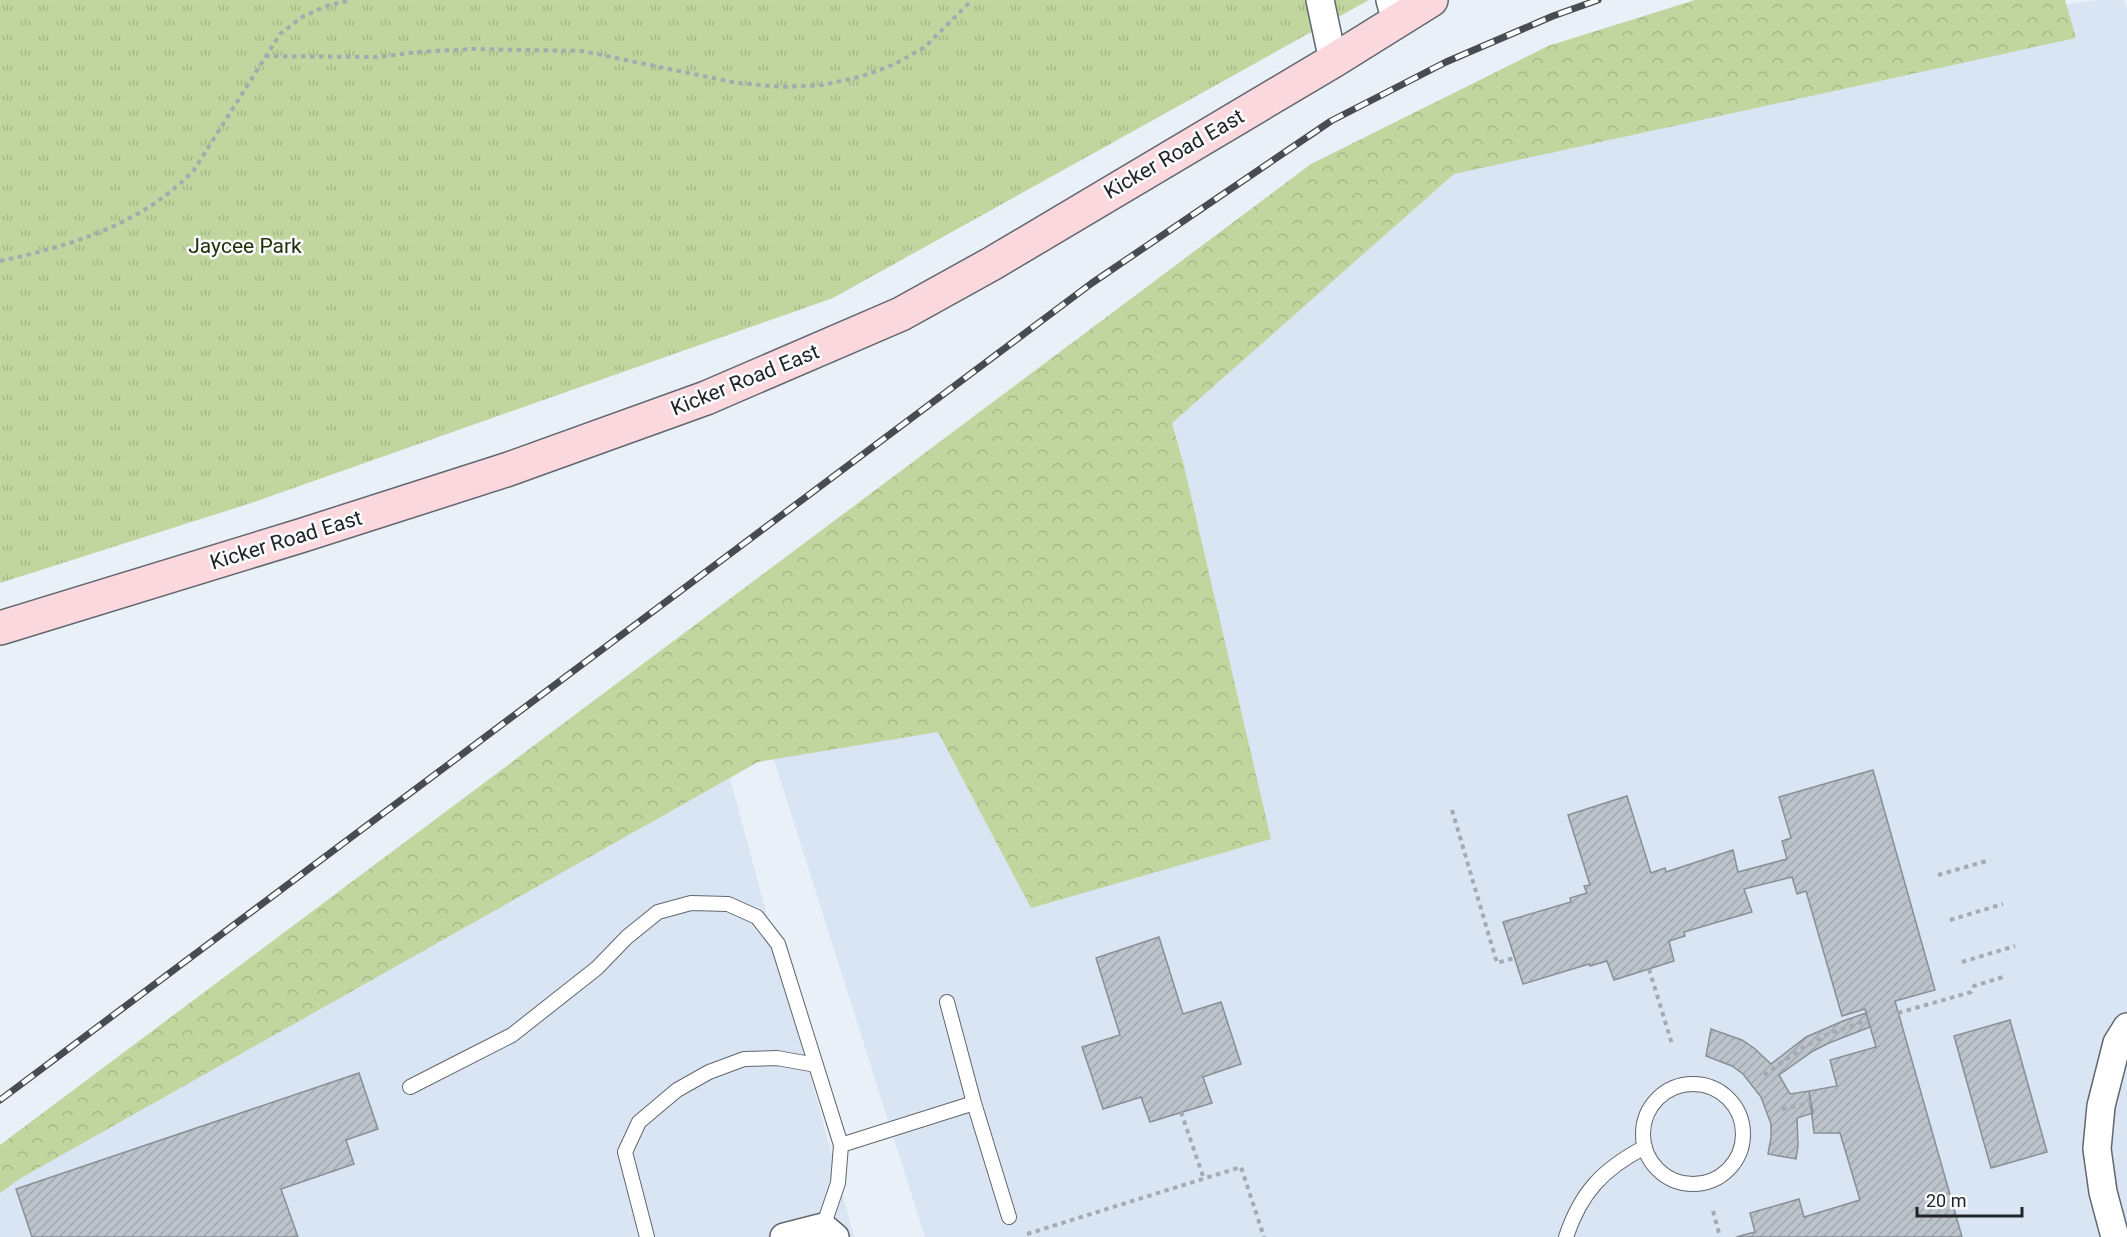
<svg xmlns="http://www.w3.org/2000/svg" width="2127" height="1237" viewBox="0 0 2127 1237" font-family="Roboto,sans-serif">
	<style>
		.built { fill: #d9e5f3 }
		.forest { fill: url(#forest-crowns) }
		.park { fill: url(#park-tufts) }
		.building { fill: url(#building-hatch); stroke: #888f96; stroke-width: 1.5 }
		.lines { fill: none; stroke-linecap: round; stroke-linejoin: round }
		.lane-casing { stroke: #61676e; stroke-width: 16 }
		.street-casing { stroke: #61676e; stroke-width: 30 }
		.secondary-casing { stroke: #61676e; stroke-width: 36 }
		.path { stroke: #a5aab1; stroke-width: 4; stroke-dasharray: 4.5 4.5; stroke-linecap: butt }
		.lane { stroke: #fff; stroke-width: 14 }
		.street { stroke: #fff; stroke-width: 27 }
		.secondary { stroke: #fbd7de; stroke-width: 33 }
		.rail-casing { stroke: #484c50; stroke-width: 7 }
		.rail { stroke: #fbfcfe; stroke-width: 4.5; stroke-dasharray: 14; stroke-linecap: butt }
		.labels { text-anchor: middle; stroke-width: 5; stroke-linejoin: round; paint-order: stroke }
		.street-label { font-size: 21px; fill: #212427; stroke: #fbfcfe }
		.park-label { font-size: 21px; fill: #242f09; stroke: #fbfcfe }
	</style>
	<defs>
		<pattern id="forest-crowns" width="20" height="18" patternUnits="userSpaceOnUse" patternTransform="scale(1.5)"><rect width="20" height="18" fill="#c0d69e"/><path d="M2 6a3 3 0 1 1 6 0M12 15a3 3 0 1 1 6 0" fill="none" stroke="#a5b888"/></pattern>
		<pattern id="park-tufts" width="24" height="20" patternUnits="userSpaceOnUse" patternTransform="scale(1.5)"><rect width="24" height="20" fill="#c0d69e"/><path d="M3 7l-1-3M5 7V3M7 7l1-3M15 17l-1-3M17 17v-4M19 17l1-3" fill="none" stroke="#a5b888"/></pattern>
		<pattern id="building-hatch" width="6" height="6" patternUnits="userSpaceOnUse" patternTransform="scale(1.5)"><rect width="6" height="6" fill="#bcc3cb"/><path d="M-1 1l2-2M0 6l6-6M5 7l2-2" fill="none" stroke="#a1a7ae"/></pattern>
	</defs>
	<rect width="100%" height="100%" fill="#e9f0f8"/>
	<path class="built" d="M 2100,0 L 2124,0 L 2127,9 L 2127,1237 L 925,1237 L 751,687 L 1280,220 L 1767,42 Z
		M 711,708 L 854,1237 L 0,1237 L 0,1192 Z"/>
	<path class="forest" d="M 1695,0 L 2065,0 L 2076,38 L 1454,174 L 1172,423 L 1183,462 L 1271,839 L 1031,908 L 938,732 L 758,762 L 21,1178 L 0,1193 L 0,1145 L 1311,164 L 1548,46 Z"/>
	<path class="park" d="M 0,0 L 1369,0 L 833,298 L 248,504 L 0,583 Z"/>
	<path class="building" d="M 1873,770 L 1935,990 L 1895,1001 L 1962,1237 L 1736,1237 L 1755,1232 L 1750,1213 L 1799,1199 L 1804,1217 L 1860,1200 L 1840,1133 L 1814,1133 L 1809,1091 L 1837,1086 L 1830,1060 L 1876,1047 L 1865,1009 L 1842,1016 L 1806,891 L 1797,894 L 1792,877 L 1744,889 L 1752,912 L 1684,932 L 1685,936 L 1669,941 L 1674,961 L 1614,980 L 1607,961 L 1590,966 L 1589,964 L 1523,984 L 1503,922 L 1571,902 L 1570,898 L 1587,893 L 1584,886 L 1590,885 L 1568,815 L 1627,796 L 1651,873 L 1665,868 L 1666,872 L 1733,850 L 1738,872 L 1787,859 L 1782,841 L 1791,838 L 1779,797 Z
		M 1159,937 L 1183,1014 L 1221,1002 L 1241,1064 L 1203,1077 L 1212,1103 L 1150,1122 L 1141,1097 L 1103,1109 L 1082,1047 L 1120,1035 L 1096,958 Z
		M 1866,1013 L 1870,1027 L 1829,1043 L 1813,1051 L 1779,1075 L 1790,1094 L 1809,1091 L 1813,1113 L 1797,1118 L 1798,1146 L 1796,1159 L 1768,1154 L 1771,1138 L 1771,1124 L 1761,1097 L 1743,1074 L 1732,1066 L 1706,1056 L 1711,1029 L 1742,1040 L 1754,1048 L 1771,1064 L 1806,1037 L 1843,1021 Z
		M 2010,1020 L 2047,1152 L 1991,1168 L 1954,1036 Z
		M 359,1073 L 378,1129 L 346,1140 L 354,1164 L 281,1189 L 298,1237 L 32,1237 L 16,1189 Z"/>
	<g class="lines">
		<g class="lane-casing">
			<path id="lane" d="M1643 1134a50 50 0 1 1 100 0a50 50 0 1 1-100 0Z
				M 410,1087 L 512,1035 L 597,968 L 627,937 L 658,912 L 691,903 L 728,904 L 757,917 L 778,944 L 841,1145 L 838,1183 L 823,1227
				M 974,1103 L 1009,1217
				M 841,1145 L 974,1103 L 947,1002
				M 647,1237 L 625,1152 L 639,1122 L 677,1090 L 709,1072 L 744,1059 L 777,1058 L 816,1065
				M 1566,1237 C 1581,1192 1603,1169 1645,1147"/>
		</g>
		<g class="street-casing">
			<path id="street" d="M 1320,0 L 1333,61
				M 1390,0 L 1396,22
				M 784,1237 L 823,1227 L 835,1237
				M 2115,1237 L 2103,1192 L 2097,1149 L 2101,1106 L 2117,1043 L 2127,1027"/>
		</g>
		<g class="secondary-casing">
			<path id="secondary" d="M 0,628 L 300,536 L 506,470 L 706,398 L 901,314 L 993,263 L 1333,61 L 1431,0"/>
		</g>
		<path class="path" d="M 265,56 L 377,57 L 419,52 L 473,49 L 582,51 L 737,83 L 783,87 L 823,85 L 863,76 L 895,64 L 925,47 L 972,0
			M 0,261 C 71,246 143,224 194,170 L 280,34 L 302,17 L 326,6 L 351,0
			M 1452,810 L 1497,963 L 1514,958
			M 1938,875 L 1990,860
			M 1950,920 L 2003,904
			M 1962,962 L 2015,946
			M 1649,969 L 1672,1044
			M 1898,1013 L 1971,992 L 1974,986 L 2003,977
			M 1764,1075 L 1804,1047 L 1826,1035 L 1868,1020
			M 1782,1109 L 1811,1103
			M 1181,1112 L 1204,1179
			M 1713,1211 L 1720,1237
			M 1027,1234 L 1241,1167 L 1264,1237"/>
		<use href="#lane" class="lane"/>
		<use href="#street" class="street"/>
		<use href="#secondary" class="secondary"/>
		<g class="rail-casing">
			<path id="rail" d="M 0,1100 L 1092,283 L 1331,121 L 1446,62 L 1553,16 L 1598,0"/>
		</g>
		<use href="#rail" class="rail"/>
	</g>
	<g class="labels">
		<g class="street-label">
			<text transform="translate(1174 154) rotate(-30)" y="7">Kicker Road East</text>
			<text transform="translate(745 380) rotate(-22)" y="7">Kicker Road East</text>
			<text transform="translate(286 540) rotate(-17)" y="7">Kicker Road East</text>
		</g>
		<g class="park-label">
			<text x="245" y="253">Jaycee Park</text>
		</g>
	</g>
	<path d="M1917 1207v9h105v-9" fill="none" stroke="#212427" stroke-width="3"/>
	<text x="1926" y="1207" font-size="18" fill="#212427" stroke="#fbfcfe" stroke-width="4.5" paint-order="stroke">20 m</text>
</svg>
